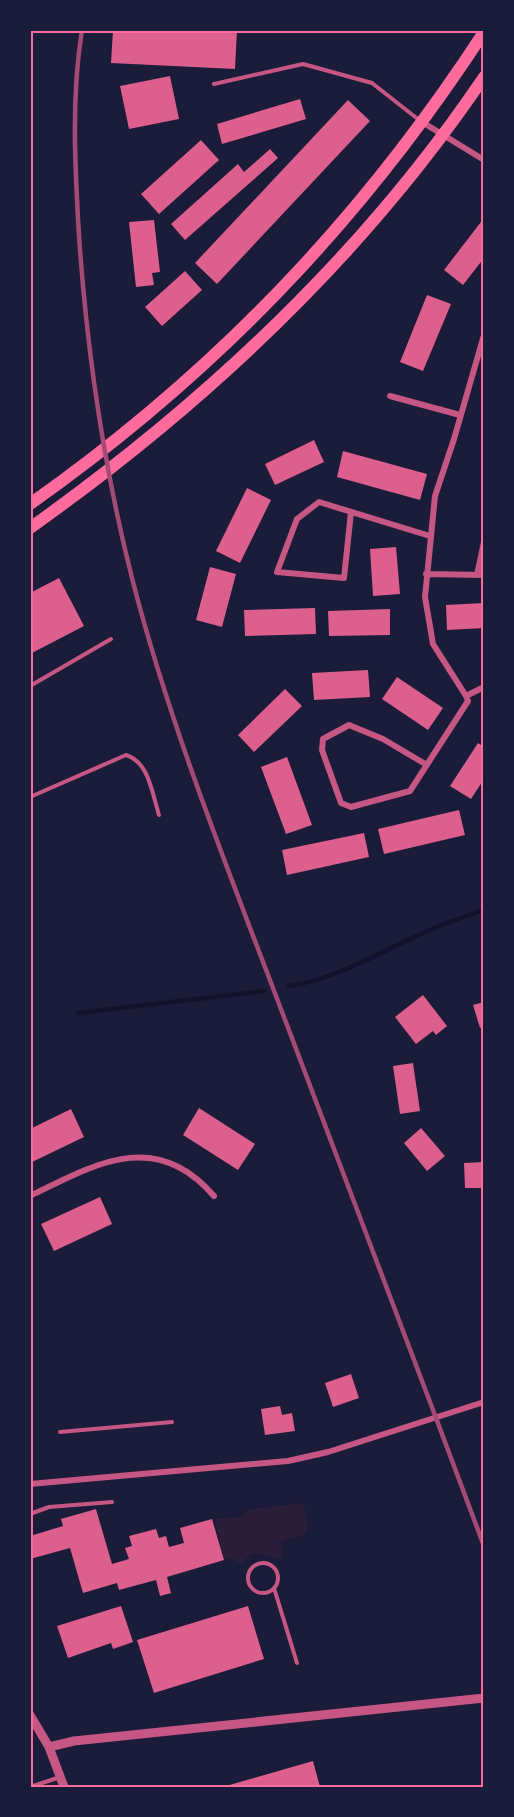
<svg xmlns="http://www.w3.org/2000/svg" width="514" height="1817" viewBox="0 0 514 1817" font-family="Cabin,sans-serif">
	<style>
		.green { fill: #2a1e3b }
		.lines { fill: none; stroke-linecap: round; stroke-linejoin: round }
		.stream { stroke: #12122b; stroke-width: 4.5 }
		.building { fill: #dd5f8e }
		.service { stroke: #c65784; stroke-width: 4 }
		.minor { stroke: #c65784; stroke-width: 6 }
		.tertiary { stroke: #c65784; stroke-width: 9 }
		.primary { stroke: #ff6b9d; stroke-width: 12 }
		.rail { stroke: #a44b75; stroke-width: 4.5 }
		.neatline { fill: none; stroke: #ff6b9d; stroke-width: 2 }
	</style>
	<rect width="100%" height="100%" fill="#1b1b3a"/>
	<path class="green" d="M 304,1503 L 308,1528 L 304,1535 L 281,1541 L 283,1559 C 267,1559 256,1543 242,1564 L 231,1558 L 224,1560 L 215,1519 L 243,1516 L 249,1509 Z"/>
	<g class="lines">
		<path class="stream" d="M 289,986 C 337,979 380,952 423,933 C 443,923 464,918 484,909
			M 78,1013 L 264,991"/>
	</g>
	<path class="building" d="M 113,30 L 237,30 L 235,69 L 111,63 Z
		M 170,76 L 179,119 L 129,129 L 120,86 Z
		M 300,99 L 306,119 L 222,144 L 217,124 Z
		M 348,100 L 370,121 L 217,284 L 195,263 Z
		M 201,140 L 219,160 L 159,214 L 141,194 Z
		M 270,149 L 278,158 L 185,240 L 171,224 L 238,164 L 244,172 Z
		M 484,218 L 484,258 L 463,285 L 444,270 Z
		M 154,220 L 160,272 L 152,273 L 154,285 L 136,287 L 129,222 Z
		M 185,271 L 202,290 L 162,326 L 145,307 Z
		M 427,295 L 451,304 L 423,371 L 400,362 Z
		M 314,440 L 324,462 L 275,485 L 265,464 Z
		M 343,451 L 427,474 L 420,500 L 337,477 Z
		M 247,488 L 271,500 L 240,563 L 216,551 Z
		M 396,547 L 400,594 L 373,596 L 370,549 Z
		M 210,567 L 236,574 L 222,627 L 196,620 Z
		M 59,578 L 84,626 L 30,654 L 30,593 Z
		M 484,603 L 484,628 L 447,630 L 446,605 Z
		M 315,608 L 316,634 L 245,636 L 244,610 Z
		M 390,609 L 390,635 L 329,636 L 328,611 Z
		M 368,670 L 370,697 L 314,700 L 312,673 Z
		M 397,677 L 443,708 L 428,730 L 382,699 Z
		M 285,689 L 302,706 L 254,752 L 238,735 Z
		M 478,743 L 484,747 L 484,779 L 471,799 L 450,786 Z
		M 287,757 L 312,825 L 286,834 L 261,767 Z
		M 459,810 L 465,835 L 384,854 L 378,829 Z
		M 364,833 L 369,857 L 287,875 L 282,850 Z
		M 423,995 L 447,1026 L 436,1035 L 433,1031 L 416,1044 L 395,1017 Z
		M 484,1002 L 484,1026 L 480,1028 L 473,1005 Z
		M 413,1063 L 420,1111 L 400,1114 L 393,1066 Z
		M 199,1108 L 255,1144 L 238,1170 L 183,1135 Z
		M 71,1109 L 84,1137 L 30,1163 L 30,1129 Z
		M 421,1128 L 445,1156 L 427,1171 L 404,1143 Z
		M 484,1162 L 484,1188 L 465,1188 L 464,1163 Z
		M 100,1197 L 112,1224 L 54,1251 L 41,1224 Z
		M 351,1374 L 359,1398 L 333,1407 L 325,1383 Z
		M 280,1406 L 282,1415 L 292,1413 L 295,1431 L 265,1435 L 261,1409 Z
		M 96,1509 L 112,1564 L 129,1559 L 125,1548 L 132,1546 L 129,1536 L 156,1529 L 159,1538 L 166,1536 L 169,1547 L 184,1543 L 180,1528 L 212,1519 L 224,1560 L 167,1577 L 171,1593 L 160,1596 L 156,1580 L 119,1590 L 117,1583 L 83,1593 L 70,1548 L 30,1559 L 30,1536 L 63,1526 L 61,1519 Z
		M 121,1606 L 133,1642 L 113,1649 L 111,1643 L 68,1658 L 57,1626 Z
		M 248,1606 L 264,1659 L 154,1693 L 137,1640 Z
		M 313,1761 L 320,1787 L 226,1787 L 226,1786 Z"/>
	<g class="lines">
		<path class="service" d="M 214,84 L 303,64 L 372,83 L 419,120
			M 30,686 L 111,639
			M 30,797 L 126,755 C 149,762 152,793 159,815
			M 60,1432 L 172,1422
			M 30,1514 L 49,1507 L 112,1502
			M248 1578a15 15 0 1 1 30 0a15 15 0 1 1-30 0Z
			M 274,1588 L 297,1663
			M 30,1787 L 60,1777"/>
		<path class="minor" d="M 422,122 L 484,160
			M 390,396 L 460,415
			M 351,512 L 344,578 L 277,572 L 297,519 L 319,502 L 430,536
			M 426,574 L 484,575
			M 477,575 L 484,542
			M 466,696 L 433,644 L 425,597 L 435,496 L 454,439 L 484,335
			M 466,696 L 484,687
			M 427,765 L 383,739 L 349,725 L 323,739 L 322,750 L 341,803 L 351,807 L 410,791 L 468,701 L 466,696
			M 30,1196 C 95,1164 156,1128 214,1196
			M 30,1484 L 288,1461 L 328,1452 L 484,1402"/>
		<path class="tertiary" d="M 30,1715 L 49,1747 L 64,1787
			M 49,1747 L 74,1741 L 484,1698"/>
		<path class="primary" d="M 30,504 C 214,374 361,221 484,32
			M 30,528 C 206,403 363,256 484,77"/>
		<path class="rail" d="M 82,30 C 71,98 75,167 79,236 C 87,352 104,469 133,582 C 172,733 232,879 287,1025 C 353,1198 419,1372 484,1546"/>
	</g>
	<rect width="514" height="1817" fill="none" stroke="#1b1b3a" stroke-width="63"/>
	<rect x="32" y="32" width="450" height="1754" class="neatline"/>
</svg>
